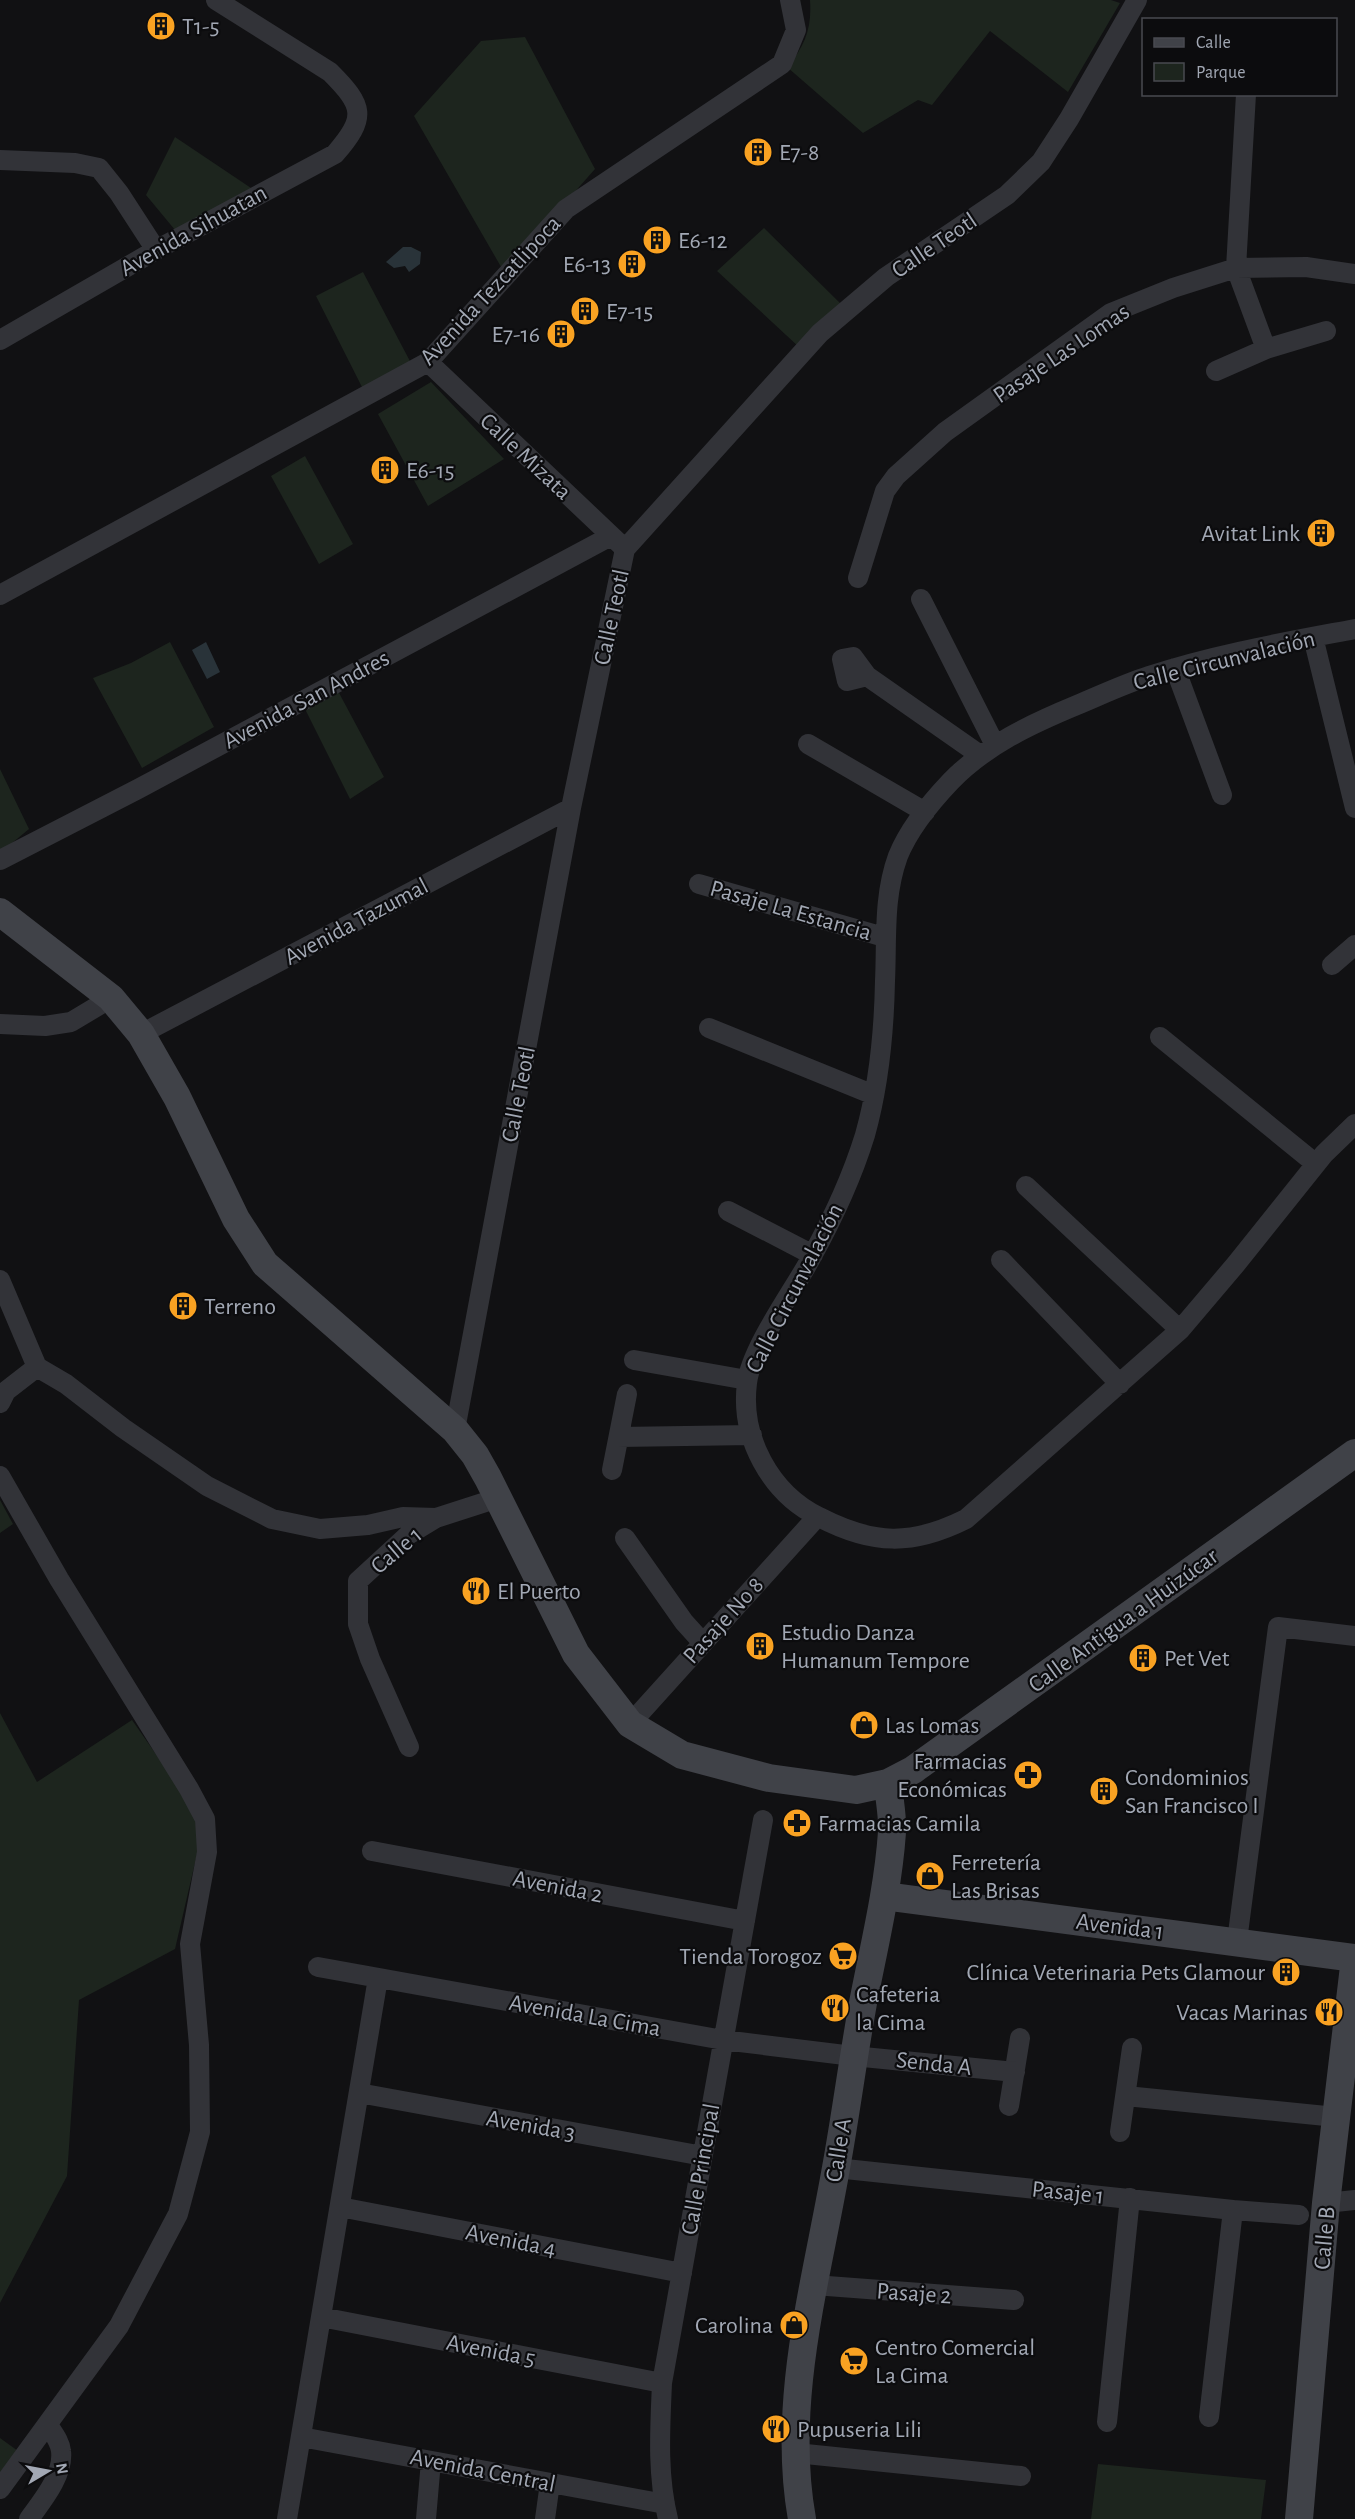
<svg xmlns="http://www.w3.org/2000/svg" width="1355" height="2519" viewBox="0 0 1355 2519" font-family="'Alegreya Sans',sans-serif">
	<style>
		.green { fill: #1d251e }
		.water { fill: #293339 }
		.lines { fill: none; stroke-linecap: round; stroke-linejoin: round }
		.street { stroke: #323338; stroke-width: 20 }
		.secondary { stroke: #404248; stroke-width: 28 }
		.labels { text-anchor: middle; stroke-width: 4.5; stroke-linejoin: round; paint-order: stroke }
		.poi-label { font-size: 24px; fill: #a2a8b4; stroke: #0c0c0e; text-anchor: start }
		.street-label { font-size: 24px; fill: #a2a8b4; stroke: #0c0c0e }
	</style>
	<rect width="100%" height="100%" fill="#111113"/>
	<path class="green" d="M 810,0 L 1111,0 L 1120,3 L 1068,92 L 990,31 L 932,105 L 918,100 L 863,133 L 787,67 C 805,46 812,28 810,0 Z
		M 525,37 L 595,169 L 504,272 L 414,116 L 481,41 Z
		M 175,137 L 254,190 L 175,230 L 146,195 Z
		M 764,228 L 841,304 L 800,348 L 717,271 Z
		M 363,272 L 412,365 L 364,391 L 316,296 Z
		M 431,382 L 504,459 L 428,506 L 378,414 Z
		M 305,456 L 353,544 L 319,564 L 271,476 Z
		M 170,642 L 214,727 L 142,768 L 93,678 L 131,663 Z
		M 338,691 L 384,777 L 350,799 L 305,709 Z
		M 0,769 L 29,829 L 0,853 Z
		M 0,1500 L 13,1524 L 0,1533 Z
		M 0,1713 L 37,1782 L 132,1720 L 200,1817 L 197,1854 L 175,1949 L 79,2000 L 67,2176 L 0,2303 Z
		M 0,2438 L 25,2456 L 0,2489 Z
		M 1098,2464 L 1266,2480 L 1261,2519 L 1091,2519 Z"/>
	<path class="water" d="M 403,247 L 411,247 L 421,252 L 420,264 L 409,272 L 405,266 L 394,268 L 386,262 Z
		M 206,642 L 220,672 L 207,679 L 192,650 Z"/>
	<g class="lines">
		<path class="street" d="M 1246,94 L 1236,268 L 1266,349
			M 0,160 L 75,163 L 99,168 L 119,193 L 156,250
			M 0,340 L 156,250 L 335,154 C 367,117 364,106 330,72 L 216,0
			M 428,362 L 621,545
			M 1216,371 L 1266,349 L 1326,331
			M 858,578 L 885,491 L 896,476 L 945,432 L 1111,313 L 1173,288 L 1236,268 L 1306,267 L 1355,274
			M 0,595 L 428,362 L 566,209 L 782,64 L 796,30 L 790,0
			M 921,599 L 995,745
			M 1355,629 C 1286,642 1216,654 1149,676 C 1124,684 1101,695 1077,705 C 1031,724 986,745 951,781 C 931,802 909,829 898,856 C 883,897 887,939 885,981 C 884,1033 879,1085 865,1135 C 852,1177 832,1220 811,1258 C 794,1290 751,1348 747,1383 C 740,1437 770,1493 819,1517 C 873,1545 912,1546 966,1519 L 1180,1330 L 1236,1264 L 1324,1154 L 1355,1124
			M 1313,637 L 1355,808
			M 1175,668 L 1222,795
			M 867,676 L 853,657 L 842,659 L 847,681 L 867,676 L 980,755
			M 808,744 L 925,812
			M 0,860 L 138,789 L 611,536
			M 699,884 L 884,937
			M 1332,965 L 1355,945
			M 0,1024 L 45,1026 L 71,1022 L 111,998
			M 709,1028 L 874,1095
			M 141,1034 L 571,808
			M 1160,1037 L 1316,1164
			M 1026,1186 L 1180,1330
			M 728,1211 L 813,1255
			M 1001,1260 L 1120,1384
			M 0,1280 L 37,1367 L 66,1384 L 123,1428 L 207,1486 L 272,1519 L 320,1529 L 368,1525 L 403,1517 L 436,1518
			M 634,1360 L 747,1380
			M 0,1403 L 6,1391 L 37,1367
			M 455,1430 L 571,808 L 625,549 L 820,333 L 886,277 L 1007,195 L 1041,162 L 1069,119 L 1137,0
			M 619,1437 L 752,1435
			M 612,1470 L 627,1394
			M 0,1476 L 59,1579 L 189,1789 L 205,1819 L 207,1852 L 190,1944 L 199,2045 L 200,2132 L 178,2214 L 119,2326 L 0,2489
			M 625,1538 L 684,1622 L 703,1643
			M 630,1724 L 817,1517
			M 409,1747 L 370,1659 L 358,1624 L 358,1581 L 408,1535 L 436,1518 L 498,1498
			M 372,1851 L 745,1921
			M 1237,1941 L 1278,1627 L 1355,1636
			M 318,1967 L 723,2040 L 853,2056 L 1015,2072
			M 359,2093 L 703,2156
			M 1126,2096 L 1336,2117
			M 1009,2106 L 1020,2038
			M 1120,2132 L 1132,2048
			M 836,2168 L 1233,2210 L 1299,2215
			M 1326,2203 L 1355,2200
			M 340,2207 L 682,2273
			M 814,2285 L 1014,2300
			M 321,2317 L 662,2383
			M 1209,2417 L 1233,2210
			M 1107,2422 L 1130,2198
			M 301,2437 L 665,2504
			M 796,2453 L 1021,2476
			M 29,2519 C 42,2501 64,2475 61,2451 C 60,2441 53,2433 48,2425
			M 287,2519 L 378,1978
			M 426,2519 L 431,2461
			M 545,2519 L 550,2483
			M 668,2519 C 657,2475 660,2429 662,2383 L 763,1820"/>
		<path class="secondary" d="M 0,912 L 111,998 L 141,1034 L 177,1097 L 236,1219 L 265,1264 L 455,1430 L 475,1455 L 488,1478 L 576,1654 L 630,1724 L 682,1755 L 769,1778 L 856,1790 L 888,1783 L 913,1770 L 1355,1453
			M 884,1896 L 1355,1958
			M 802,2519 C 781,2402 816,2283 836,2168 C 846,2113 853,2058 863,2003 C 874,1946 888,1890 892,1832 C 893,1816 889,1799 888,1783
			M 1299,2519 L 1326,2203 L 1355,1958"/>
	</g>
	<defs>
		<g id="building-disc" transform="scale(1.5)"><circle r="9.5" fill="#f9a222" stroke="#0c0c0e"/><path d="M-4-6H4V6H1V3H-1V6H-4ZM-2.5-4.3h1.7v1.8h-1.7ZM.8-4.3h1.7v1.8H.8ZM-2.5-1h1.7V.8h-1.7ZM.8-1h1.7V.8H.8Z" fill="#111"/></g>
		<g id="restaurant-disc" transform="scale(1.5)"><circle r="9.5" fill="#f9a222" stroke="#0c0c0e"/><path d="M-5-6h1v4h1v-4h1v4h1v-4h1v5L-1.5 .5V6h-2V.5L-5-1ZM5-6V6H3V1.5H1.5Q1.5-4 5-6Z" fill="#111"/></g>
		<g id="shop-disc" transform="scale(1.5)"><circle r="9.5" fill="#f9a222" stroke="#0c0c0e"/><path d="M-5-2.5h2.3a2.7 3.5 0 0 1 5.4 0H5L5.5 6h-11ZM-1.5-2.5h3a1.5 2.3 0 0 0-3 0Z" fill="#111"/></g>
		<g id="pharmacy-disc" transform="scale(1.5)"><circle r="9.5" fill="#f9a222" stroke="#0c0c0e"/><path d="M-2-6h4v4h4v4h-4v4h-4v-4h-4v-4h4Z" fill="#111"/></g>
		<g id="supermarket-disc" transform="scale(1.5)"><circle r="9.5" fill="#f9a222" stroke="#0c0c0e"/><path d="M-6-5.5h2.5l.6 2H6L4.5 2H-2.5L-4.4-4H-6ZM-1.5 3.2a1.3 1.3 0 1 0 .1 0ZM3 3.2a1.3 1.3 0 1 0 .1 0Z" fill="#111"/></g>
	</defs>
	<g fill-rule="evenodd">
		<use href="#building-disc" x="161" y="26"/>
		<use href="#building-disc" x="758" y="152"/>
		<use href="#building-disc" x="657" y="240"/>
		<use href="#building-disc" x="632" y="264"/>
		<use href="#building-disc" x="585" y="311"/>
		<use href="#building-disc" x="561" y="334"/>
		<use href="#building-disc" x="385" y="470"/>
		<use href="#building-disc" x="1321" y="533"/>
		<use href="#building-disc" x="183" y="1306"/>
		<use href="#restaurant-disc" x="476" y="1591"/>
		<use href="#building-disc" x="760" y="1646"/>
		<use href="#building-disc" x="1143" y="1658"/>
		<use href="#shop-disc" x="864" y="1725"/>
		<use href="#pharmacy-disc" x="1028" y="1775"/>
		<use href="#building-disc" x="1104" y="1791"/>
		<use href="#pharmacy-disc" x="797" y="1823"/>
		<use href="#shop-disc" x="930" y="1876"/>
		<use href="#supermarket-disc" x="843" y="1956"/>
		<use href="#building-disc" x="1286" y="1972"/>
		<use href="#restaurant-disc" x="835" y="2008"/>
		<use href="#restaurant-disc" x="1329" y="2012"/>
		<use href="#shop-disc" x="794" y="2325"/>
		<use href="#supermarket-disc" x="854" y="2361"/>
		<use href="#restaurant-disc" x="776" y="2429"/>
	</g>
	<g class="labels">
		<g class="poi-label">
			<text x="182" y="34">T1-5</text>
			<text x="779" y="160">E7-8</text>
			<text x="678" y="248">E6-12</text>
			<text x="611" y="272" text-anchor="end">E6-13</text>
			<text x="606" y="319">E7-15</text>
			<text x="540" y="342" text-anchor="end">E7-16</text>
			<text x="406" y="478">E6-15</text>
			<text x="1300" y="541" text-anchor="end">Avitat Link</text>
			<text x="204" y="1314">Terreno</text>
			<text x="497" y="1599">El Puerto</text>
			<text x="781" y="1640">Estudio Danza<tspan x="781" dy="28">Humanum Tempore</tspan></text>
			<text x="1164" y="1666">Pet Vet</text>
			<text x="885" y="1733">Las Lomas</text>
			<text x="1007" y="1769" text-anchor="end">Farmacias<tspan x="1007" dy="28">Económicas</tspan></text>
			<text x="1125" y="1785">Condominios<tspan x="1125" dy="28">San Francisco I</tspan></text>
			<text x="818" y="1831">Farmacias Camila</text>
			<text x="951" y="1870">Ferretería<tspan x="951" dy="28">Las Brisas</tspan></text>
			<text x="822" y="1964" text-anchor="end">Tienda Torogoz</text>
			<text x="1265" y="1980" text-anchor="end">Clínica Veterinaria Pets Glamour</text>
			<text x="856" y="2002">Cafeteria<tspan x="856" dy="28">la Cima</tspan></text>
			<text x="1308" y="2020" text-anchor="end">Vacas Marinas</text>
			<text x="773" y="2333" text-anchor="end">Carolina</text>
			<text x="875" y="2355">Centro Comercial<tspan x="875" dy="28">La Cima</tspan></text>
			<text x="797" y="2437">Pupuseria Lili</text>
		</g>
		<g class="street-label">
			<text transform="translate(193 230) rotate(-29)" y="8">Avenida Sihuatan</text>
			<text transform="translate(934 245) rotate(-34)" y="8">Calle Teotl</text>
			<text transform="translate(490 290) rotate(-47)" y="8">Avenida Tezcatlipoca</text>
			<text transform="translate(1061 353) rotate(-34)" y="8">Pasaje Las Lomas</text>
			<text transform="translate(526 456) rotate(43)" y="8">Calle Mizata</text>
			<text transform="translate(611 617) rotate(-78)" y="8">Calle Teotl</text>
			<text transform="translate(1224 660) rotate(-14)" y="8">Calle Circunvalación</text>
			<text transform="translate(306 699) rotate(-28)" y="8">Avenida San Andres</text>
			<text transform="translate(791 910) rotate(16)" y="8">Pasaje La Estancia</text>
			<text transform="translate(356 921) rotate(-28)" y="8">Avenida Tazumal</text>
			<text transform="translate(518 1094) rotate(-79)" y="8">Calle Teotl</text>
			<text transform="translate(794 1288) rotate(-63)" y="8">Calle Circunvalación</text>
			<text transform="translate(396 1550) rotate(-40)" y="8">Calle 1</text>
			<text transform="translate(723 1620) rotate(-48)" y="8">Pasaje No 8</text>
			<text transform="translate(1123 1620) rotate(-36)" y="8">Calle Antigua a Huizúcar</text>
			<text transform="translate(558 1886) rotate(11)" y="8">Avenida 2</text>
			<text transform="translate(1120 1926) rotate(7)" y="8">Avenida 1</text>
			<text transform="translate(585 2015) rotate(10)" y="8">Avenida La Cima</text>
			<text transform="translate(934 2063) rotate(6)" y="8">Senda A</text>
			<text transform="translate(531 2125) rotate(10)" y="8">Avenida 3</text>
			<text transform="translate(838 2150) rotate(-81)" y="8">Calle A</text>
			<text transform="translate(700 2169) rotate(-80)" y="8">Calle Principal</text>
			<text transform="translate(1068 2192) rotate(6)" y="8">Pasaje 1</text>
			<text transform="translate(1324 2238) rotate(-85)" y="8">Calle B</text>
			<text transform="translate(511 2240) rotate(11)" y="8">Avenida 4</text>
			<text transform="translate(914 2293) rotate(4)" y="8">Pasaje 2</text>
			<text transform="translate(491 2350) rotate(11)" y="8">Avenida 5</text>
			<text transform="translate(483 2470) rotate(11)" y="8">Avenida Central</text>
		</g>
	</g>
	<rect x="1142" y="18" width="195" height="78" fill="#0c0c0e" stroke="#484a50" stroke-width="1.5"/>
	<rect x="1154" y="38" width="30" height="9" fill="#404248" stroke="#484a50" stroke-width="1.5"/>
	<text x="1196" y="48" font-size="18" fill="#a2a8b4">Calle</text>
	<rect x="1154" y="63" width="30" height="18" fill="#1d251e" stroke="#484a50" stroke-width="1.5"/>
	<text x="1196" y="78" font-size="18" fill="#a2a8b4">Parque</text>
	<g transform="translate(48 2471) rotate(80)" stroke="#0c0c0e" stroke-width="4.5" paint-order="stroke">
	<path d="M0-4.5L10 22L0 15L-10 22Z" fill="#a2a8b4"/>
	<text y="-9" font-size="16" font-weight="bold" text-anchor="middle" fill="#a2a8b4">N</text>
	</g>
</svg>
